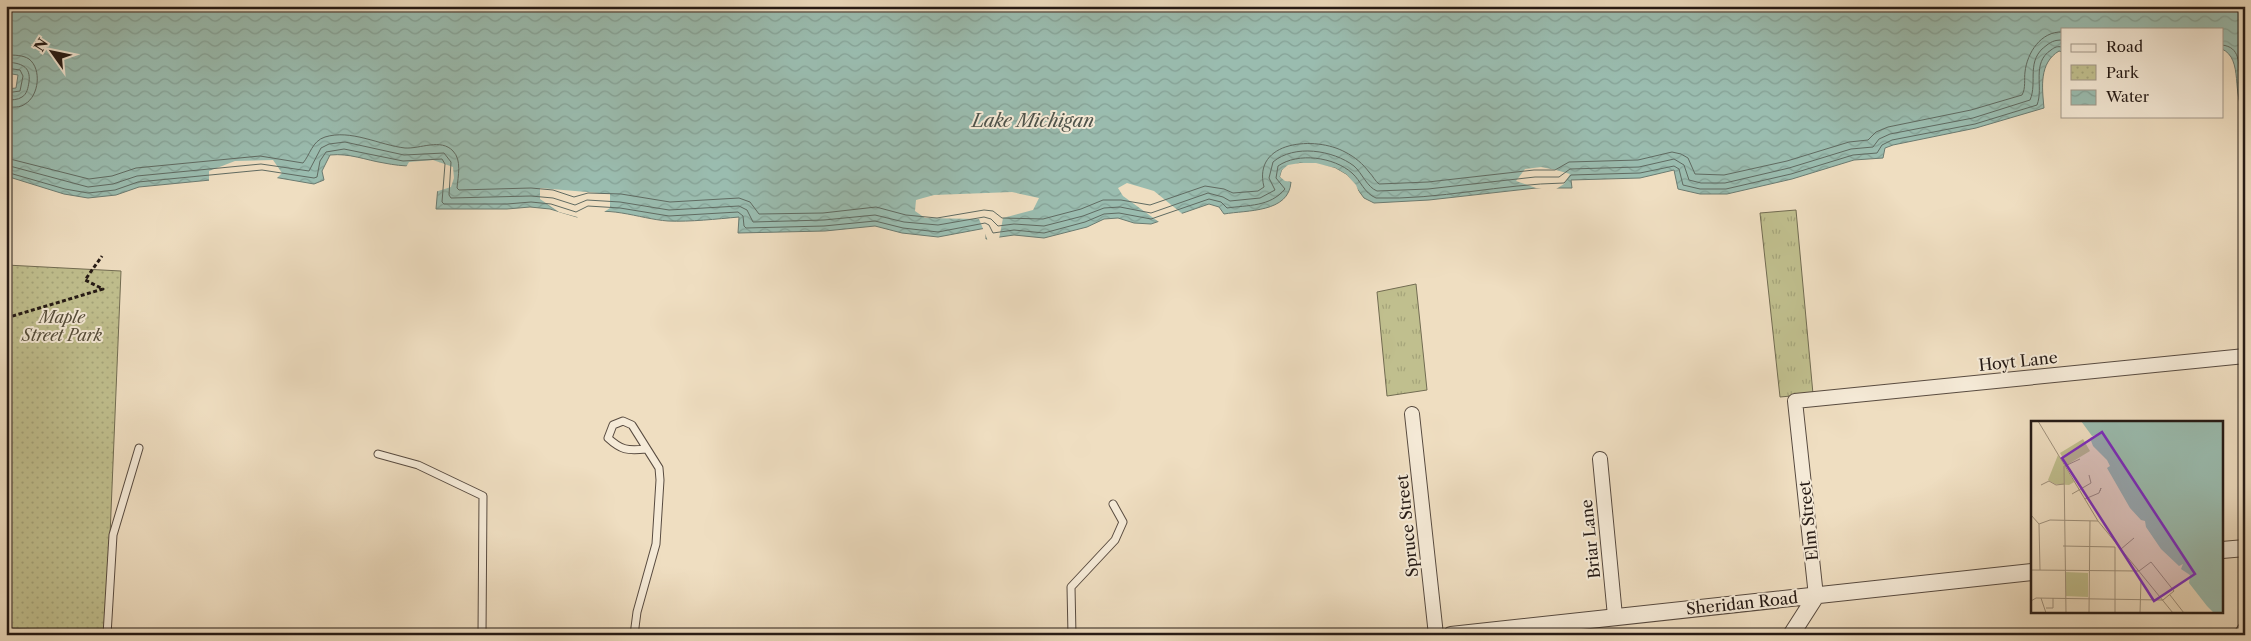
<svg xmlns="http://www.w3.org/2000/svg" width="2251" height="641" viewBox="0 0 2251 641" font-family="'Libre Caslon Text',serif">
	<style>
		.grass { fill: url(#grass-tufts); stroke: #726c52 }
		.park { fill: url(#park-dots); stroke: #726c52 }
		.water { fill: url(#water-waves); stroke: #6b7b71 }
		.pier { fill: #efdec1 }
		.lines { fill: none; stroke-linecap: round; stroke-linejoin: round }
		.shore { stroke: #606b62; stroke-width: 1 }
		.service-casing { stroke: #584b40; stroke-width: 9 }
		.minor-casing { stroke: #584b40; stroke-width: 16 }
		.tertiary-casing { stroke: #584b40; stroke-width: 18 }
		.path { stroke: #251a15; stroke-width: 3; stroke-dasharray: 4 2.5; stroke-linecap: butt }
		.service { stroke: #f5ead7; stroke-width: 7 }
		.minor { stroke: #f5ead7; stroke-width: 14 }
		.tertiary { stroke: #f5ead7; stroke-width: 16 }
		.labels { text-anchor: middle; stroke-width: 4; stroke-linejoin: round; paint-order: stroke }
		.park-label { font-size: 16px; font-style: italic; fill: #544c39; stroke: #f5ead7 }
		.street-label { font-size: 16px; fill: #251a15; stroke: #f5ead7 }
		.water-label { font-size: 18px; font-style: italic; fill: #4e534b; stroke: #f5ead7 }
		.inset-road { fill: none; stroke: #9e907c; stroke-width: 1 }
		.view { fill: #7b2cbf; fill-opacity: 0.15; stroke: #7b2cbf; stroke-width: 2.5 }
		.inset-edge { fill: none; stroke: #251a15; stroke-width: 2.5 }
	</style>
	<defs>
		<pattern id="grass-tufts" width="24" height="20" patternUnits="userSpaceOnUse" patternTransform="scale(1.25)"><rect width="24" height="20" fill="#c0bf8e"/><path d="M3 7l-1-3M5 7V3M7 7l1-3M15 17l-1-3M17 17v-4M19 17l1-3" fill="none" stroke="#a5a47a"/></pattern>
		<pattern id="park-dots" width="8" height="8" patternUnits="userSpaceOnUse" patternTransform="scale(1.25)"><rect width="8" height="8" fill="#c0bf8e"/><path d="M2 2h.1M6 6h.1" fill="none" stroke="#a5a47a" stroke-width="1.8" stroke-linecap="round"/></pattern>
		<pattern id="water-waves" width="16" height="10" patternUnits="userSpaceOnUse" patternTransform="scale(1.25)"><rect width="16" height="10" fill="#9abcaf"/><path d="M0 5q4-4 8 0t8 0" fill="none" stroke="#85a196"/></pattern>
	</defs>
	<rect width="100%" height="100%" fill="#efdec1"/>
	<filter id="stains"><feTurbulence type="fractalNoise" baseFrequency=".004" numOctaves="4"/><feColorMatrix values="0 0 0 0 .2 0 0 0 0 .09 0 0 0 0 .02 0 0 0 .5 -.17"/></filter>
	<radialGradient id="worn" r=".72"><stop offset=".6" stop-color="#630" stop-opacity="0"/><stop offset="1" stop-color="#630" stop-opacity=".3"/></radialGradient>
	<path class="grass" d="M 1796,210 L 1813,394 L 1780,397 L 1760,213 Z
		M 1416,284 L 1427,390 L 1387,396 L 1377,292 Z"/>
	<path class="park" d="M 6,265 L 121,271 L 106,632 L 6,628 Z"/>
	<path class="water" d="M 6,6 L 2245,6 L 2245,114 C 2231,96 2244,59 2222,49 L 2222,29 L 2062,29 L 2062,52 L 2059,51 C 2039,63 2042,87 2044,108 L 1976,128 L 1893,145 L 1885,148 L 1883,158 L 1854,160 L 1792,179 L 1727,194 L 1700,194 L 1678,189 L 1674,170 L 1640,178 L 1571,180 L 1572,188 L 1536,188 L 1429,200 L 1374,203 L 1364,198 L 1347,175 L 1335,168 L 1300,163 L 1282,170 L 1280,177 L 1291,182 C 1289,213 1247,210 1224,214 L 1219,207 L 1209,204 L 1151,224 L 1134,223 L 1118,218 L 1104,219 L 1087,227 L 1044,238 L 1014,235 L 986,239 L 986,228 L 938,237 L 902,233 L 875,226 L 825,231 L 738,233 L 739,217 C 716,219 691,222 668,221 C 639,219 604,203 577,217 L 550,209 L 530,207 L 507,209 L 436,209 L 440,163 C 420,167 404,167 384,163 C 365,160 350,153 330,155 L 322,171 L 324,180 L 314,184 L 262,175 L 139,187 L 116,195 L 88,198 L 64,194 L 6,176 L 6,89 L 16,88 L 18,75 L 6,73 Z"/>
	<path class="pier" d="M 273,160 L 282,173 L 275,180 L 262,177 L 209,183 L 209,171 L 235,161 Z
		M 433,160 L 453,167 L 454,178 L 451,187 L 435,192 L 437,166 L 419,169 L 405,169 L 409,162 Z
		M 1300,163 L 1316,163 L 1335,168 L 1347,175 L 1356,185 L 1362,200 L 1354,186 L 1345,177 L 1334,170 L 1315,166 L 1301,166 L 1289,168 L 1284,171 L 1283,176 L 1293,182 L 1285,181 L 1280,177 L 1282,170 L 1288,165 Z
		M 1541,167 L 1556,170 L 1570,174 L 1564,184 L 1553,191 L 1536,188 L 1516,181 L 1525,169 Z
		M 1127,183 L 1154,191 L 1185,216 L 1163,224 L 1159,222 L 1123,196 L 1118,188 Z
		M 540,188 L 610,194 L 610,208 L 601,214 L 588,214 L 581,218 L 559,212 L 540,199 Z
		M 1012,192 L 1039,198 L 1033,210 L 1003,218 L 999,239 L 988,241 L 979,219 L 925,218 L 915,211 L 916,200 L 934,195 Z"/>
	<g class="lines">
		<path class="shore" d="M 2222,45 C 2241,47 2238,64 2240,77 C 2241,84 2243,91 2245,97
			M 6,55 C 14,55 23,55 29,59 C 42,69 39,96 25,104 C 20,108 13,107 6,107
			M 6,62 C 21,63 31,66 29,82 C 28,88 27,94 22,97 C 18,100 11,100 6,100
			M 6,68 L 20,70 L 23,76 L 20,91 L 6,93
			M 6,158 L 89,179 L 112,176 L 136,168 L 260,156 L 303,163 C 310,155 312,141 325,137 C 351,129 379,145 405,148 C 420,149 441,138 453,151 C 462,160 458,176 457,188 L 459,190 L 531,188 L 553,190 L 574,197 L 588,193 L 621,194 L 670,202 L 739,198 L 750,202 L 759,214 L 823,213 L 876,207 L 906,215 L 937,218 L 984,210 L 993,211 L 1002,218 L 1043,219 L 1081,209 L 1103,200 L 1121,200 L 1150,205 L 1205,186 L 1224,189 L 1233,193 L 1258,191 L 1264,187 C 1252,140 1316,136 1345,152 C 1355,157 1363,164 1369,172 C 1373,176 1375,181 1379,184 L 1428,182 L 1534,170 L 1555,170 L 1569,162 L 1638,160 L 1672,152 L 1681,154 L 1688,158 L 1695,174 L 1724,175 L 1787,161 L 1849,142 L 1868,140 L 1876,132 L 1888,127 L 1971,110 L 2022,95 C 2026,88 2024,79 2025,72 C 2027,53 2041,31 2062,32
			M 6,165 L 88,187 L 113,184 L 137,176 L 261,164 L 309,171 L 321,148 L 329,144 L 345,142 L 404,155 L 444,153 L 451,162 L 449,195 L 451,198 L 531,196 L 553,198 L 575,205 L 587,200 L 620,202 L 669,210 L 739,206 L 747,210 L 753,222 L 824,220 L 875,215 L 904,222 L 938,225 L 984,217 L 991,219 L 998,226 L 1014,224 L 1044,226 L 1083,216 L 1104,208 L 1120,207 L 1151,213 L 1208,193 L 1223,197 L 1230,201 L 1260,198 L 1275,190 L 1269,178 L 1273,162 C 1294,144 1333,150 1354,166 C 1362,173 1367,187 1377,191 L 1428,189 L 1535,177 L 1559,177 L 1570,169 L 1639,167 L 1674,159 L 1684,165 L 1689,180 L 1701,183 L 1725,183 L 1789,168 L 1851,149 L 1873,147 L 1879,139 L 1890,134 L 1973,118 L 2030,100 C 2038,82 2025,60 2047,45 C 2052,41 2056,40 2062,40
			M 6,172 L 65,189 L 88,193 L 115,190 L 138,182 L 262,170 L 314,178 L 317,177 L 320,161 L 326,152 L 344,149 L 403,161 L 442,159 L 445,164 L 442,202 L 444,204 L 507,204 L 531,202 L 551,204 L 576,212 L 588,206 L 620,208 L 669,216 L 738,212 L 743,216 L 744,226 L 746,228 L 824,226 L 875,221 L 903,228 L 938,232 L 985,223 L 989,225 L 993,233 L 1014,230 L 1044,233 L 1085,222 L 1104,214 L 1119,213 L 1151,219 L 1209,199 L 1221,202 L 1227,208 C 1248,205 1270,207 1285,189 L 1276,178 L 1278,166 C 1298,152 1334,157 1352,173 C 1361,181 1364,193 1376,198 C 1439,200 1501,184 1564,183 L 1571,175 L 1640,173 L 1674,166 L 1679,169 L 1683,185 L 1700,189 L 1726,189 L 1791,174 L 1853,155 L 1877,153 L 1882,145 L 1892,140 L 1975,124 L 2037,105 C 2044,87 2031,63 2051,50 C 2055,47 2057,46 2062,47"/>
		<g class="service-casing">
			<path id="service" d="M 378,454 L 418,465 L 483,496 L 482,635
				M 107,635 L 113,535 L 139,448
				M 634,635 L 637,612 L 656,544 L 660,480 L 659,468 L 632,425 L 623,421 L 613,425 L 608,438 C 621,450 627,451 646,449
				M 1072,635 L 1071,587 L 1115,540 L 1123,522 L 1113,504"/>
		</g>
		<g class="minor-casing">
			<path id="minor" d="M 1412,414 L 1436,635
				M 1600,459 L 1615,616
				M 1816,596 L 1795,401 L 2245,356
				M 2241,635 L 2245,629"/>
		</g>
		<g class="tertiary-casing">
			<path id="tertiary" d="M 2222,550 L 2245,548
				M 1451,635 L 2032,572
				M 1791,635 L 1816,596"/>
		</g>
		<path class="path" d="M 6,318 L 103,289 L 85,280 L 102,256"/>
		<use href="#service" class="service"/>
		<use href="#minor" class="minor"/>
		<use href="#tertiary" class="tertiary"/>
	</g>
	<g class="labels">
		<g class="park-label">
			<text x="62" y="323">Maple<tspan x="62" dy="18">Street Park</tspan></text>
		</g>
		<g class="street-label">
			<text transform="translate(2018 361) rotate(-6)" y="6">Hoyt Lane</text>
			<text transform="translate(1808 521) rotate(-96)" y="6">Elm Street</text>
			<text transform="translate(1407 526) rotate(-96)" y="6">Spruce Street</text>
			<text transform="translate(1590 539) rotate(-96)" y="6">Briar Lane</text>
			<text transform="translate(1742 603) rotate(-6)" y="6">Sheridan Road</text>
		</g>
		<g class="water-label">
			<text x="1033" y="127">Lake Michigan</text>
		</g>
	</g>
	<g transform="translate(2031 421)">
		<rect width="192" height="192" fill="#efdec1"/>
		<path d="M 52,18 L 59,30 L 36,44 L 29,32 ZM 27,34 L 43,61 L 38,64 L 24,63 L 17,59 ZM 34,151 L 57,152 L 57,176 L 35,175 Z" fill="#c0bf8e"/>
		<path d="M 50,0 L 192,0 L 192,192 L 183,192 L 176,185 L 158,162 L 159,154 L 150,148 L 152,143 L 148,145 L 130,128 L 115,106 L 114,100 L 110,99 L 99,87 L 76,47 L 79,45 L 76,39 L 62,25 L 59,17 L 66,14 L 61,15 Z" fill="#9abcaf"/>
		<path class="inset-road" d="M 7,0 L 67,100 L 142,192M 33,45 L 35,192M 34,45 L 49,38M 10,64 L 18,60 L 25,64 L 33,63M 41,73 L 60,62 L 58,54M 54,78 L 68,72 L 70,67 L 69,70M 0,94 L 8,103 L 19,99 L 67,100M 8,103 L 9,149M 32,125 L 84,126M 90,128 L 103,117M 0,149 L 108,150 L 120,141 L 143,170 L 132,179 L 5,177 L 0,180M 139,174 L 153,192M 10,177 L 15,192M 15,187 L 22,187 L 22,177M 58,192 L 59,100M 84,192 L 84,126M 109,192 L 110,159"/>
		<path class="view" d="M 71,11 L 164,153 L 123,180 L 31,37 Z"/>
		<rect width="192" height="192" class="inset-edge"/>
	</g>
	<rect width="2251" height="641" fill="none" stroke="#efdec1" stroke-width="25"/>
	<rect x="8" y="8" width="2236" height="626" fill="none" stroke="#251a15" stroke-width="2.5"/>
	<rect x="12" y="12" width="2226" height="616" fill="none" stroke="#251a15"/>
	<rect x="2061" y="28" width="162" height="90" fill="#f5ead7" stroke="#a29789"/>
	<rect x="2071" y="44" width="25" height="8" fill="#f5ead7" stroke="#a29789"/>
	<text x="2106" y="52" font-size="15" fill="#251a15">Road</text>
	<rect x="2071" y="65" width="25" height="15" fill="url(#park-dots)" stroke="#a29789"/>
	<text x="2106" y="78" font-size="15" fill="#251a15">Park</text>
	<rect x="2071" y="90" width="25" height="15" fill="url(#water-waves)" stroke="#a29789"/>
	<text x="2106" y="102" font-size="15" fill="#251a15">Water</text>
	<g transform="translate(52 52) rotate(303)" stroke="#f5ead7" stroke-width="4" paint-order="stroke">
	<path d="M0-4L9 19L0 12L-9 19Z" fill="#251a15"/>
	<text y="-8" font-size="14" font-weight="bold" text-anchor="middle" fill="#251a15">N</text>
	</g>
	<rect width="100%" height="100%" filter="url(#stains)"/>
	<rect width="100%" height="100%" fill="url(#worn)"/>
</svg>
